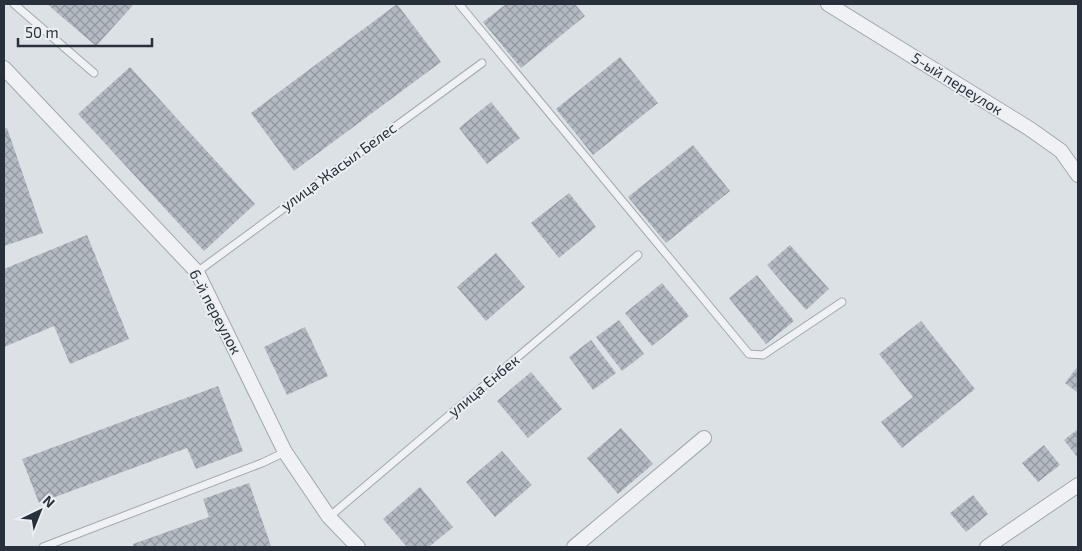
<svg xmlns="http://www.w3.org/2000/svg" width="1082" height="551" viewBox="0 0 1082 551" font-family="'Exo 2',sans-serif">
	<style>
		.building { fill: url(#building-cross-hatch) }
		.lines { fill: none; stroke-linecap: round; stroke-linejoin: round }
		.service-casing { stroke: #a2a8af; stroke-width: 9 }
		.minor-casing { stroke: #a2a8af; stroke-width: 16 }
		.service { stroke: #eff1f4; stroke-width: 7 }
		.minor { stroke: #eff1f4; stroke-width: 14 }
		.labels { text-anchor: middle; stroke-width: 4; stroke-linejoin: round; paint-order: stroke }
		.street-label { font-size: 15px; fill: #27303b; stroke: #ebeff3 }
	</style>
	<defs>
		<pattern id="building-cross-hatch" width="8" height="8" patternUnits="userSpaceOnUse" patternTransform="scale(1.25)"><rect width="8" height="8" fill="#b4bac2"/><path d="M0 0l8 8M0 8l8-8" fill="none" stroke="#92989f"/></pattern>
	</defs>
	<rect width="100%" height="100%" fill="#dce1e5"/>
	<path class="building" d="M 47,4 L 134,4 L 96,46 Z
		M 397,4 L 441,62 L 294,171 L 251,113 Z
		M 506,4 L 575,4 L 585,16 L 521,68 L 483,22 Z
		M 620,57 L 658,103 L 593,155 L 556,109 Z
		M 130,67 L 255,204 L 204,251 L 78,114 Z
		M 491,102 L 520,138 L 487,164 L 459,128 Z
		M 7,128 L 43,233 L 4,246 L 4,129 Z
		M 693,145 L 730,191 L 666,243 L 628,197 Z
		M 569,193 L 596,227 L 559,258 L 531,223 Z
		M 87,235 L 129,339 L 70,364 L 54,326 L 4,347 L 4,269 Z
		M 790,245 L 829,289 L 806,310 L 767,265 Z
		M 496,253 L 525,287 L 486,321 L 457,287 Z
		M 757,275 L 794,321 L 766,344 L 729,298 Z
		M 662,283 L 689,316 L 652,346 L 625,313 Z
		M 619,320 L 644,354 L 622,371 L 596,337 Z
		M 921,321 L 975,389 L 902,448 L 881,422 L 913,397 L 879,354 Z
		M 305,327 L 328,376 L 287,395 L 264,347 Z
		M 591,340 L 616,373 L 593,390 L 569,357 Z
		M 1078,366 L 1078,393 L 1065,383 Z
		M 531,372 L 562,409 L 528,438 L 497,401 Z
		M 218,386 L 243,451 L 196,469 L 187,448 L 39,503 L 22,459 Z
		M 621,428 L 653,464 L 618,494 L 587,458 Z
		M 1078,429 L 1078,458 L 1064,440 Z
		M 1044,445 L 1060,465 L 1038,482 L 1022,463 Z
		M 502,451 L 532,485 L 495,517 L 466,482 Z
		M 249,483 L 271,546 L 134,547 L 133,544 L 209,517 L 203,499 Z
		M 420,487 L 453,527 L 429,547 L 407,547 L 383,519 Z
		M 973,495 L 988,514 L 966,532 L 950,513 Z"/>
	<g class="lines">
		<g class="service-casing">
			<path id="service" d="M 14,4 L 94,73
				M 459,4 L 749,354 L 763,355 L 842,302
				M 197,272 L 482,63
				M 329,517 L 638,255
				M 43,547 L 262,463 L 285,452"/>
		</g>
		<g class="minor-casing">
			<path id="minor" d="M 828,4 L 1030,129 L 1061,151 L 1078,175
				M 4,68 L 197,272 L 285,452 L 329,517 L 358,547
				M 574,547 L 704,438
				M 987,547 L 1078,485"/>
		</g>
		<use href="#service" class="service"/>
		<use href="#minor" class="minor"/>
	</g>
	<g class="labels">
		<g class="street-label">
			<text transform="translate(957 84) rotate(32)" y="5">5-ый переулок</text>
			<text transform="translate(339 167) rotate(-36)" y="5">улица Жасыл Белес</text>
			<text transform="translate(215 312) rotate(62)" y="5">6-й переулок</text>
			<text transform="translate(484 386) rotate(-40)" y="5">улица Енбек</text>
		</g>
	</g>
	<rect width="1082" height="551" fill="none" stroke="#27303b" stroke-width="10"/>
	<g transform="translate(40 511) rotate(43)" stroke="#ebeff3" stroke-width="4" paint-order="stroke">
	<path d="M0-4L9 19L0 12L-9 19Z" fill="#27303b"/>
	<text y="-8" font-size="14" font-weight="bold" text-anchor="middle" fill="#27303b">N</text>
	</g>
	<path d="M18 38v8h134v-8" fill="none" stroke="#27303b" stroke-width="2.5"/>
	<text x="25" y="38" font-size="15" fill="#27303b" stroke="#ebeff3" stroke-width="4" paint-order="stroke">50 m</text>
</svg>
